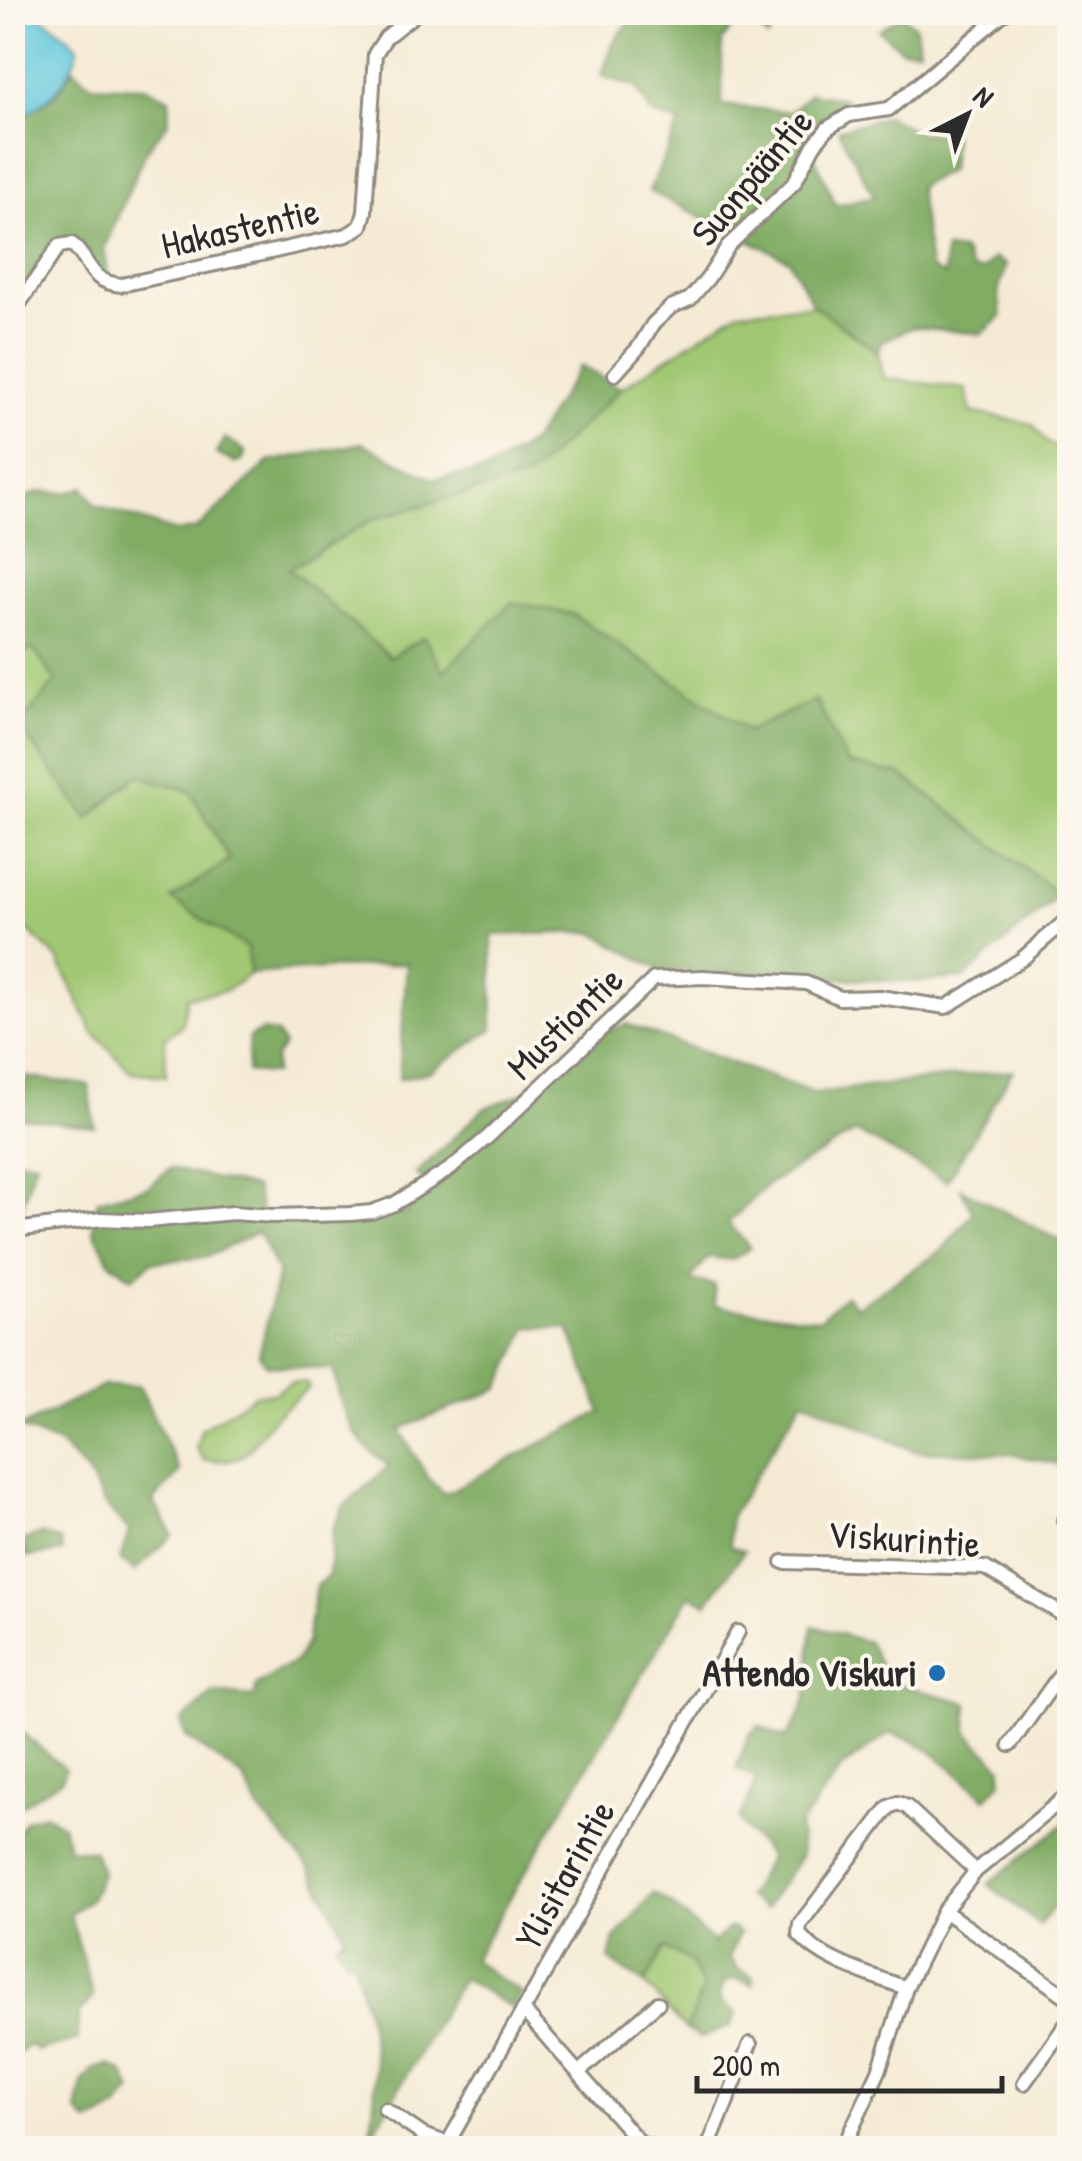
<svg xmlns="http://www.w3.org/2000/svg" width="1082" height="2161" viewBox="0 0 1082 2161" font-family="'Patrick Hand',sans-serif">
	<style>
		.green { fill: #a0c772; stroke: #66794e; stroke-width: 2.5 }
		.forest { fill: #80ac64; stroke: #566c48; stroke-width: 2.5; fill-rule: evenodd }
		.water { fill: #60c8dc; stroke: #467a84; stroke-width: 2.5 }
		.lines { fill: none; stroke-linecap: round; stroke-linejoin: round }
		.street-casing { stroke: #908b80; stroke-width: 18 }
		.street { stroke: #fff; stroke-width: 12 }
		.poi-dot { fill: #1f6fb2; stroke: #fbf7ec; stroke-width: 4 }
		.labels { text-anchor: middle; stroke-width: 8; stroke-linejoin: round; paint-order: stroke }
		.street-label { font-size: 38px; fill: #2b2b2b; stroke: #fbf7ec }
		.poi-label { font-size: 38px; font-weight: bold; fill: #2b2b2b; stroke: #fbf7ec; text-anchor: end }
	</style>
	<rect width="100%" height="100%" fill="#fbf7ec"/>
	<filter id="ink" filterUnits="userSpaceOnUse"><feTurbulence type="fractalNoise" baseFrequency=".01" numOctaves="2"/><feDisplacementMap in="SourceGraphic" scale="20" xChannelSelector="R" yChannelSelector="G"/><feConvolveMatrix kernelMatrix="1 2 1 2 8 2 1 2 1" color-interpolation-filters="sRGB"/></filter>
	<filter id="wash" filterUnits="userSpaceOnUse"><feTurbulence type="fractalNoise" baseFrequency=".0048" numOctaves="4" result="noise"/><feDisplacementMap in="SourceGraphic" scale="40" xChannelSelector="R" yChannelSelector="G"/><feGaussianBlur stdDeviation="2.25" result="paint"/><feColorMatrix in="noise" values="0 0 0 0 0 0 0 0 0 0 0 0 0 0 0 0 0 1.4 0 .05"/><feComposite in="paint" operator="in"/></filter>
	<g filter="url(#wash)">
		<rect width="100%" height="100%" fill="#f5ebd5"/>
		<path class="green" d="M 813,305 L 878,352 L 884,378 L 966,389 L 971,412 L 1032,424 L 1046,442 L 1069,454 L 1069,890 L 1059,895 L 902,775 L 848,764 L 816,701 L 748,731 L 572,614 L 444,672 L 390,658 L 289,569 L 373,519 L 529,476 L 621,388 L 739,311 Z
			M 33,649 L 56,681 L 88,818 L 138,775 L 190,791 L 230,860 L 171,899 L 247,948 L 250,974 L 225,991 L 187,997 L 182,1025 L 165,1038 L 166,1076 L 131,1072 L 93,1032 L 58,959 L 21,924 L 22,865 L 13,862 L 13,657 Z
			M 291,1382 L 307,1383 L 309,1388 C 297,1398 283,1408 273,1419 C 245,1448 253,1464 204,1460 L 196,1448 L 201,1429 L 257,1394 L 274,1393 Z
			M 664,1948 L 690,1961 L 703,1989 L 686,2030 L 645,1984 Z"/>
		<path class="forest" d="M 639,13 L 743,13 L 722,41 L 722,105 L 790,112 L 810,93 L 844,99 L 852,111 L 803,131 L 836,205 L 874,196 L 838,130 L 887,116 L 919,133 L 953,133 L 950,170 L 918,187 L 930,268 L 944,276 L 945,250 L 963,251 L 971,269 L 982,271 L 994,258 L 1006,265 L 998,293 L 1002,316 L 982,334 L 914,327 L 882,341 L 878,352 L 813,305 L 789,260 L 649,191 L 680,123 L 652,115 L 636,87 L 601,76 L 615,39 Z
			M 745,13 L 775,13 L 778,18 L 768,38 Z
			M 902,15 L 916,27 L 919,49 L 901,49 L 879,30 Z
			M 73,68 L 92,85 L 144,87 L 170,98 L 168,123 L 145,152 L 104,249 L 108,272 L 102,275 C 90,257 83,239 59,239 L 13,306 L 13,123 L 57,94 Z
			M 580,366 L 621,388 L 529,477 L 373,519 L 289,569 L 390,657 L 424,637 L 444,671 L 512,602 L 572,614 L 748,731 L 816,700 L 848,764 L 902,775 L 1059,895 L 964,978 L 913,982 L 658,969 L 592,932 L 492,935 L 493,1029 L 429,1072 L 399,1079 L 407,963 L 250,974 L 247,948 L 171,899 L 230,860 L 190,791 L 138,775 L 88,819 L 19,726 L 56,681 L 33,649 L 13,657 L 13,501 C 24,501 26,496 36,493 C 54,488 59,499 84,487 L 96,505 L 176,532 L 197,529 L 269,462 L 362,443 L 433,479 L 486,471 L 532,442 Z
			M 225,438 L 245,451 L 243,460 L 236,463 L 216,454 Z
			M 626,1024 L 814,1093 L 1013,1070 L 947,1181 L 856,1132 L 768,1184 L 728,1223 L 750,1248 L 732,1260 L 709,1257 L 690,1280 L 714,1285 L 715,1306 L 819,1319 L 846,1295 L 856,1307 L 941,1251 L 973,1213 L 961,1189 L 1069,1245 L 1069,1466 L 1010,1454 L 914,1451 L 803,1399 L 730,1517 L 730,1546 L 744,1551 L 707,1604 L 690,1595 L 473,1960 L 522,1994 L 512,2008 L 462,1978 L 367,2144 C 384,2075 371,2027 353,1960 L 347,1961 L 336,1944 L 345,1936 L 310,1868 L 259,1810 L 243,1778 L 186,1737 L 181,1722 L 213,1693 L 254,1697 L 257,1685 L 296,1661 L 306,1643 L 316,1586 L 329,1575 L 333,1528 L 344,1506 L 389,1466 C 350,1439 343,1414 333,1369 L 267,1365 L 259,1355 L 278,1273 L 258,1232 L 207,1257 L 152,1262 L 132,1278 L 110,1262 L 93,1230 L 98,1200 L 148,1187 L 170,1168 L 255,1188 L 263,1222 L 405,1214 L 427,1185 L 416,1174 L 483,1109 L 523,1093 L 580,1040 ZM 528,1327 L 569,1329 L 601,1412 L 444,1494 L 426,1475 L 400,1429 L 499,1389 Z
			M 262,1031 L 277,1034 L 284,1046 L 275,1057 L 274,1074 L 247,1072 L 249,1037 Z
			M 26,1077 L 89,1085 L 95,1127 L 18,1117 Z
			M 13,1159 L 36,1161 L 16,1226 L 13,1228 Z
			M 103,1386 L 139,1386 L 180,1472 L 153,1501 L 173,1535 L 135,1571 L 120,1560 L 129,1531 L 104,1504 L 86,1471 L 59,1444 L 20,1428 Z
			M 40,1534 L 61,1541 L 62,1552 L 26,1557 L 23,1541 Z
			M 813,1626 L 868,1642 L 889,1682 L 968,1703 L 967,1732 L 1002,1767 L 1001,1782 L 986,1798 C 959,1776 925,1738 889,1733 L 843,1767 L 799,1826 L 801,1855 L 765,1909 L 747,1897 L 769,1859 C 763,1841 746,1836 739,1819 L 753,1790 L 755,1778 L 736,1768 L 749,1735 L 759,1726 L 785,1738 C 817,1698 806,1673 813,1626 Z
			M 13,1725 L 65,1769 L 62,1779 L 13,1811 Z
			M 45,1814 L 62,1825 L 69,1849 L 93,1851 L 102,1871 L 90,1899 L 70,1914 L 93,1997 L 78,2014 L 78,2040 L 38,2051 L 29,2045 L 15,2056 L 13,1839 L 27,1819 Z
			M 1063,1825 L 1069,1829 L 1069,1889 L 1039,1925 L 988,1884 Z
			M 653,1893 L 668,1901 L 714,1943 L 730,1927 L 739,1933 L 729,1957 L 738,1969 L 754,1977 L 753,1985 L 737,1979 L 726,1980 L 720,1993 L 721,2002 L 737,2013 L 730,2026 L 701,2038 L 686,2030 L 703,1989 L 690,1961 L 664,1948 L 645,1984 L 609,1960 L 615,1939 Z
			M 109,2065 L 123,2072 L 132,2090 L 117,2109 L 88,2123 L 77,2112 L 83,2082 L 93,2069 Z"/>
		<path class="water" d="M 13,12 C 43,12 57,27 79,47 C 67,89 48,100 13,123 Z"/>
	</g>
	<g filter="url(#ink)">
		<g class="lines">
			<g class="street-casing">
				<path id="street" d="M 12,314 L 59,246 L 72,244 C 92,263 89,282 121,285 L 347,235 L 361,226 L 365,212 L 375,54 L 386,37 L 418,12
					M 615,374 L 639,347 L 653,324 L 671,307 L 690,299 L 708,278 L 729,245 L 794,183 L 814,145 L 828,128 L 849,115 L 889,109 L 1005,12
					M 12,1235 L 23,1229 L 101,1219 L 148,1221 L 233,1213 L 273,1216 L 350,1214 L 372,1212 L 394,1204 L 450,1169 L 489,1136 L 654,979 L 703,977 L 806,983 L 840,998 L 880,997 L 946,1007 L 1022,959 L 1070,917
					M 1064,1521 L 1070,1525
					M 783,1562 L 985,1568 L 1070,1619
					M 1010,1745 L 1070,1661
					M 944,1911 L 1070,1999
					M 906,1988 C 872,1975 823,1963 799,1934 L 800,1924 L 889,1807 L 898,1803 L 907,1807 L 976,1871
					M 523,2010 L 640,2143 L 656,2148
					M 578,2073 L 658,2003
					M 1024,2083 L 1070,2019
					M 385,2109 L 423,2135 L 446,2143
					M 445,2148 L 738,1632
					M 708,2148 L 750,2044
					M 843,2148 L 879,2071 L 906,1988 L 944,1911 L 976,1871 L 1070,1793"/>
			</g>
			<use href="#street" class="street"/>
		</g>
	</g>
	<circle class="poi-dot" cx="937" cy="1673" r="10"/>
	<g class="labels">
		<g class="street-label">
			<text transform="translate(752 177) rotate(-50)" y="13">Suonpääntie</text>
			<text transform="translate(240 228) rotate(-13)" y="13">Hakastentie</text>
			<text transform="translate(565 1023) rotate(-44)" y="13">Mustiontie</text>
			<text transform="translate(904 1539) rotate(4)" y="13">Viskurintie</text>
			<text transform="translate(565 1875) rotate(-61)" y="13">Ylisitarintie</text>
		</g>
		<g class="poi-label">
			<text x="917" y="1686">Attendo Viskuri</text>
		</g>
	</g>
	<rect width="1082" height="2161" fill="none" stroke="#fbf7ec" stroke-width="50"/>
	<g transform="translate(967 115) rotate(42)" stroke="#fbf7ec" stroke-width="8" paint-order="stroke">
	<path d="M0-8L18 38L0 25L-18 38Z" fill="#2b2b2b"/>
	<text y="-15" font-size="28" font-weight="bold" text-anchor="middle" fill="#2b2b2b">N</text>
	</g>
	<path d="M697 2076v15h305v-15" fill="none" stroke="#2b2b2b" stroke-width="5"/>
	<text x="712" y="2076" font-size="30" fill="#2b2b2b" stroke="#fbf7ec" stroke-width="8" paint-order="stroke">200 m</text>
</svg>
